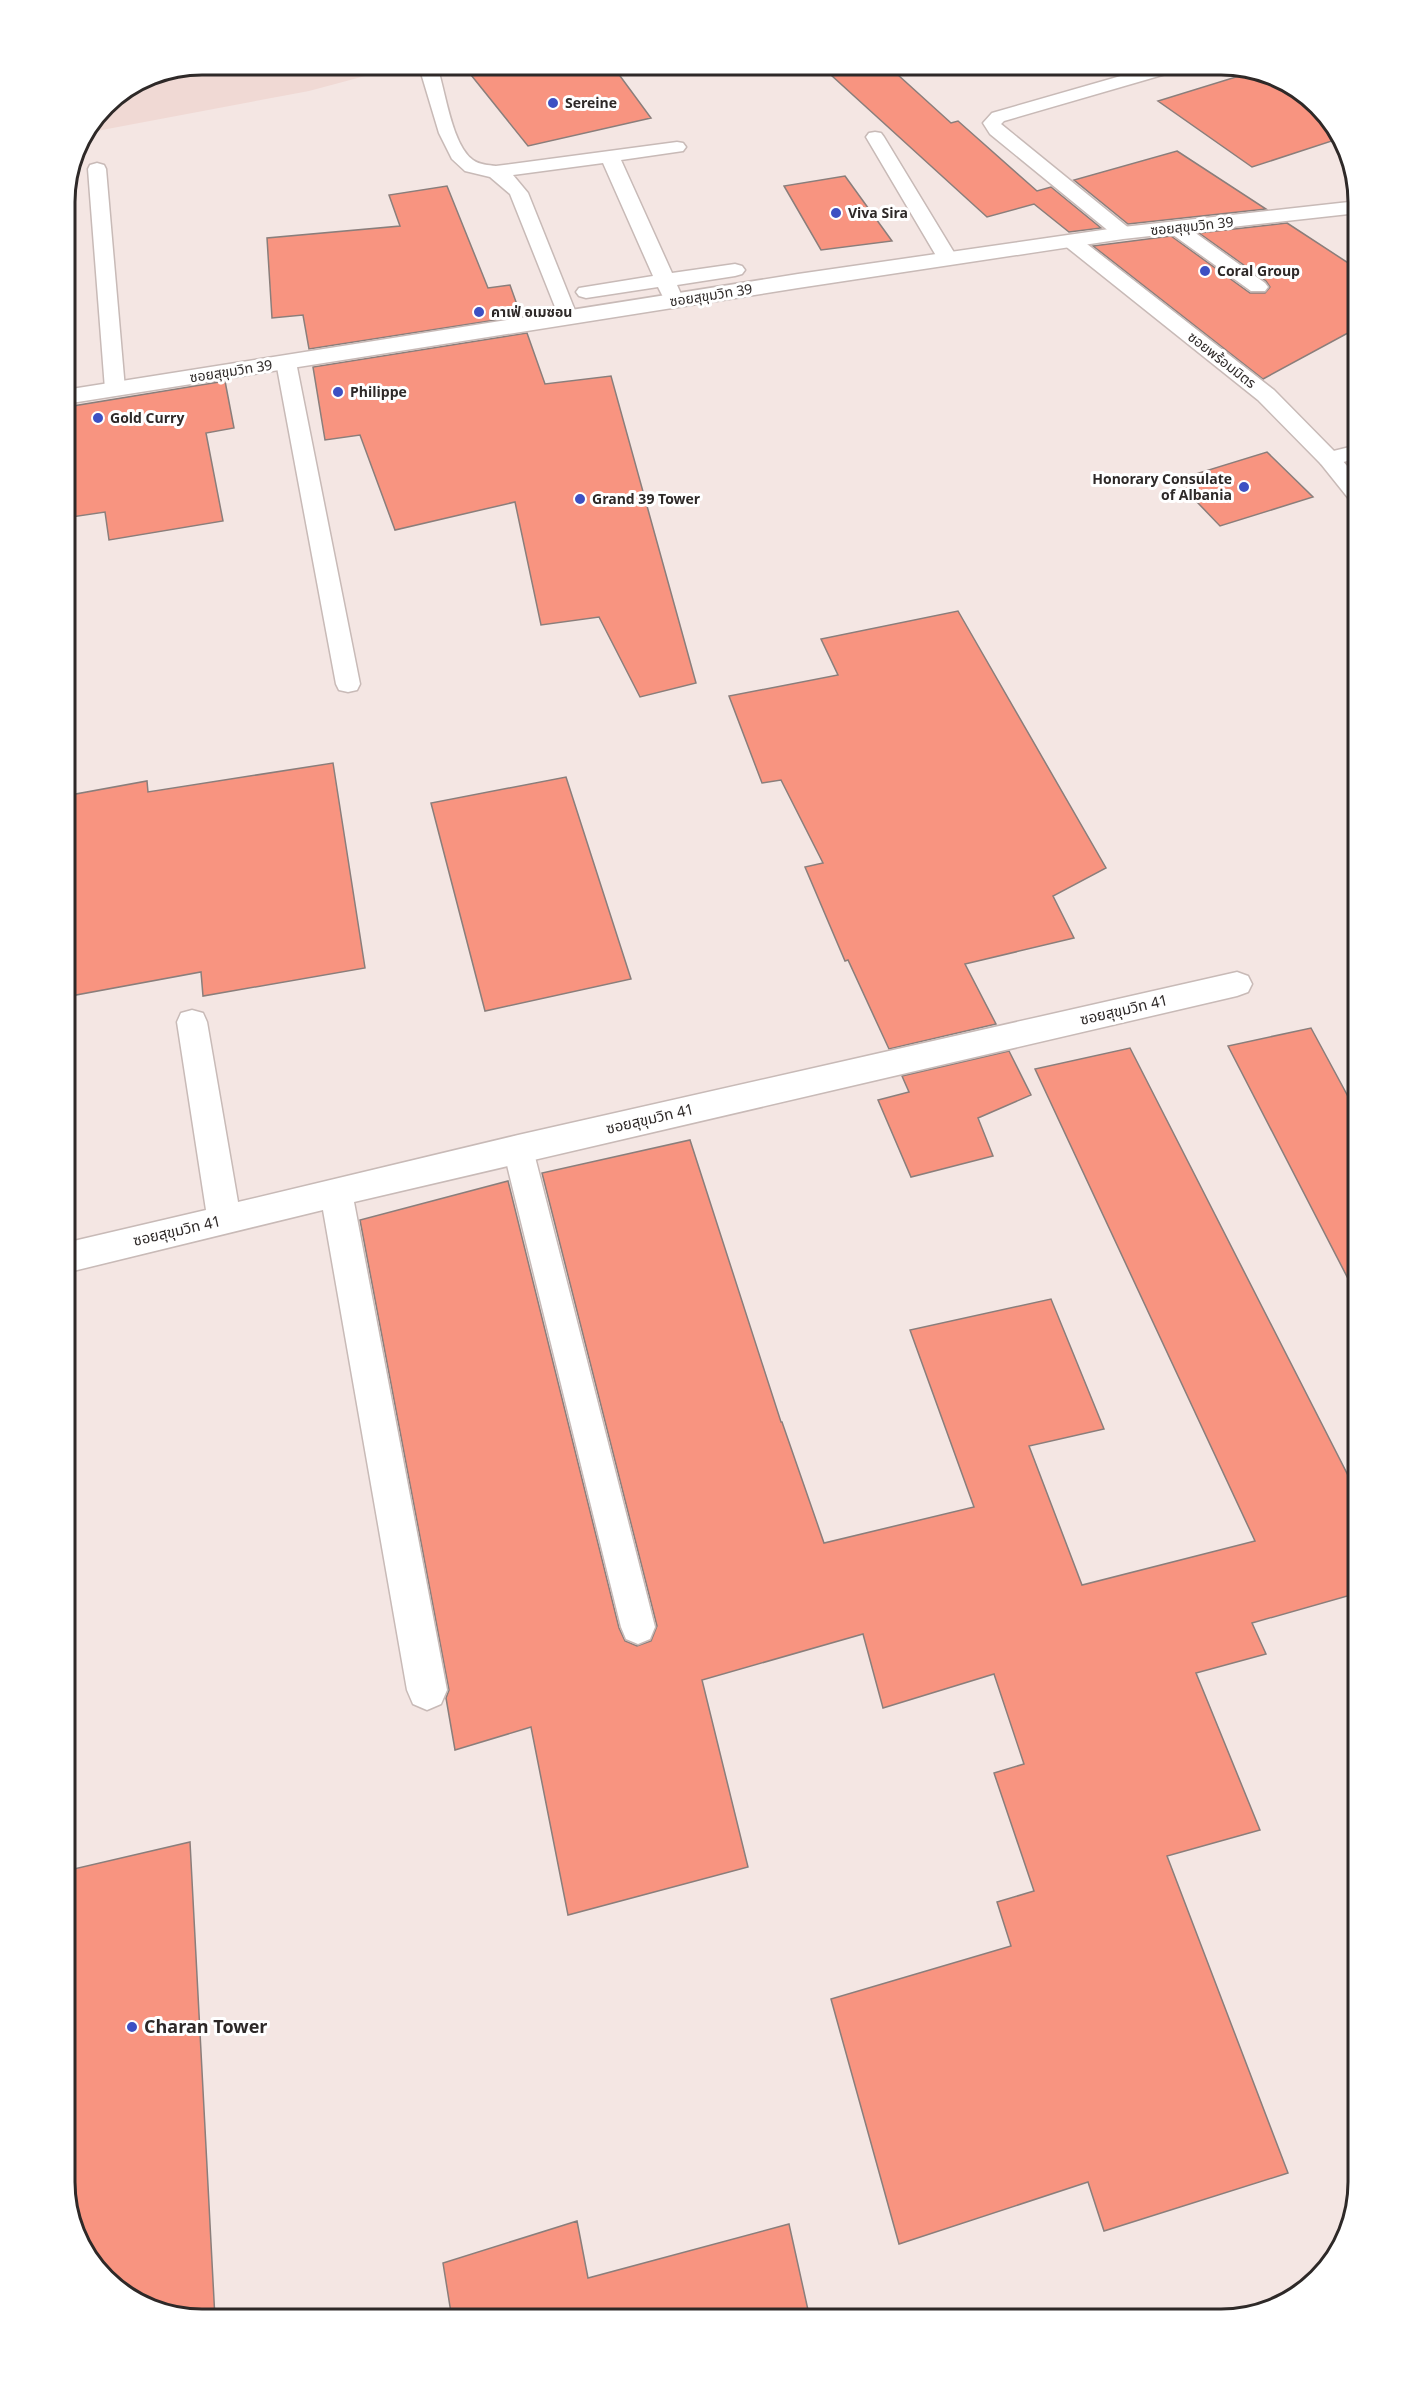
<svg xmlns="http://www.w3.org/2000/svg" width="1423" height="2384" viewBox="0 0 1423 2384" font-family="Georgia,'Noto Sans Thai',serif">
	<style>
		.built { fill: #f0d9d4 }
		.building { fill: #f89480; stroke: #8a7e7b; stroke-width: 1.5 }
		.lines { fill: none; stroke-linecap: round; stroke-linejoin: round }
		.service-casing { stroke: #c8bab7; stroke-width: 3 }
		.minor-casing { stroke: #c8bab7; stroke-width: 3 }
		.tertiary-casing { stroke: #c8bab7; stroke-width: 3 }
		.service { fill: #fff; fill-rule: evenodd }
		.minor { fill: #fff; fill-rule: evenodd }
		.tertiary { fill: #fff; fill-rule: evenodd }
		.poi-dot { fill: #3d50c3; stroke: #fff; stroke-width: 2 }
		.labels { text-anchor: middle; stroke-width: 6; stroke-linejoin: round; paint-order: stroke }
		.far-poi-label { font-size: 14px; font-weight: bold; fill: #2e2928; stroke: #fff; text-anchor: start }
		.far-street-label { font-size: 14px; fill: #2e2928; stroke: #fff }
		.street-label { font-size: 15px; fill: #2e2928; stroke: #fff }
		.near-poi-label { font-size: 18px; font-weight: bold; fill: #2e2928; stroke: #fff; text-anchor: start }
		.rim { fill: none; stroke: #2e2928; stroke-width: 3 }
	</style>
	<rect width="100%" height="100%" fill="#f4e6e3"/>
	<path class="built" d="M 202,65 L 386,65 L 380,72 L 309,91 L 86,133 L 105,105 L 150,75 Z"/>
	<path class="building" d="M 463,65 L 612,65 L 651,118 L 528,146 Z
		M 820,65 L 887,65 L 951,123 L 958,121 L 1037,191 L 1051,187 L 1101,228 L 1069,232 L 1034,204 L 987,217 Z
		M 1252,72 L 1298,88 L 1341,138 L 1252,167 L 1158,101 Z
		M 1177,151 L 1266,209 L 1128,224 L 1074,180 Z
		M 845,176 L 892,241 L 821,250 L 784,186 Z
		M 447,186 L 488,288 L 510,285 L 521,316 L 309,349 L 303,315 L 272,318 L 267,238 L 400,226 L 389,195 Z
		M 1287,223 L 1359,270 L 1359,327 L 1263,379 L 1093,246 L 1171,236 L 1250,293 L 1265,293 L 1270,287 L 1266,281 L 1199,233 Z
		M 527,333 L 545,384 L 611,376 L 696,683 L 640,697 L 599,617 L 541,625 L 515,502 L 395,530 L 360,435 L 325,440 L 313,367 Z
		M 225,381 L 234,428 L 206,433 L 223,521 L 109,540 L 105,512 L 65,518 L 65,446 L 74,445 L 73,406 Z
		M 1267,452 L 1313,497 L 1220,526 L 1176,480 Z
		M 958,611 L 1106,868 L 1053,896 L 1074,938 L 965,964 L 996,1024 L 889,1049 L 848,960 L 845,961 L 805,867 L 823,863 L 781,780 L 762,783 L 729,696 L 838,675 L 821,639 Z
		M 333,763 L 365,968 L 203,996 L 201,972 L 65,997 L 65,796 L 147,781 L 148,792 Z
		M 566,777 L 631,979 L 485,1011 L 431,803 Z
		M 1311,1028 L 1358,1115 L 1358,1298 L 1228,1046 Z
		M 1130,1048 L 1358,1495 L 1358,1593 L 1252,1623 L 1266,1654 L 1196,1673 L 1260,1830 L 1167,1856 L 1288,2173 L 1104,2231 L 1088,2182 L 899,2244 L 831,1999 L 1011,1946 L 997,1902 L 1034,1891 L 994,1773 L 1024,1764 L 994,1674 L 883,1708 L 863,1634 L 702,1680 L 748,1867 L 568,1915 L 531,1727 L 455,1750 L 446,1698 L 449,1690 L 360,1220 L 508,1181 L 619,1628 L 625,1641 L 637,1646 L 651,1641 L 657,1626 L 542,1173 L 690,1140 L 781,1422 L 782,1422 L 824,1543 L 974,1507 L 910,1330 L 1051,1299 L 1104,1429 L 1029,1446 L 1082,1585 L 1255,1541 L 1035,1069 Z
		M 1009,1051 L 1031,1095 L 978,1118 L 993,1156 L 911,1177 L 878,1100 L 909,1092 L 902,1076 Z
		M 190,1842 L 215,2319 L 194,2319 L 125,2296 L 79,2242 L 64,2182 L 65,1871 Z
		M 577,2221 L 588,2278 L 789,2224 L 810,2319 L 452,2319 L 443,2263 Z"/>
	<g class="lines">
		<g class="service-casing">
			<path id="service" d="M 1159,65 L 1186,65 L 1183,69 L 1004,121 L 1001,124 L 1130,229 L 1133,233 L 1130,237 L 1116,237 L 990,134 L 983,123 L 992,113 Z
				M 430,68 L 436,69 L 439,73 C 446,96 453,146 473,160 C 480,165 488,165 496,166 L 677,142 L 683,143 L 686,147 L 683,151 L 621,160 L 672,273 L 735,264 L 742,266 L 745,270 L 742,274 L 735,276 L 677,285 L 684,301 L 681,305 L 667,305 L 658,287 L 586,298 L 579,296 L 576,292 L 579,288 L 653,276 L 603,163 L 513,175 L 528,193 L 578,318 L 575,322 L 561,322 L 510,194 L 490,177 L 465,171 L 452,159 L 439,133 L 421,73 L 424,69 Z
				M 875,132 L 881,133 L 884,137 L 958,259 L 955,263 L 941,263 L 938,259 L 866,137 L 869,133 Z
				M 97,163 L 104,165 L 106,169 L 125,389 L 122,393 L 115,395 L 108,393 L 105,389 L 88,169 L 90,165 Z
				M 1176,222 L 1183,224 L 1265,283 L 1268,287 L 1265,291 L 1251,291 L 1169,232 L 1166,228 L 1169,224 Z
				M 286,356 L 293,358 L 296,362 L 360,684 L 357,690 L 348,692 L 339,690 L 336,684 L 276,362 L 279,358 Z
				M 1358,445 L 1358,458 L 1329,466 L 1321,464 L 1318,459 L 1321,454 Z
				M 518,1137 L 528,1140 L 533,1149 L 655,1627 L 650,1639 L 638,1644 L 626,1639 L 621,1627 L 503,1149 L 508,1140 Z"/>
		</g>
		<g class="minor-casing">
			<path id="minor" d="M 1071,235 L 1078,237 L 1274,390 L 1337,454 L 1358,479 L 1358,501 L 1349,499 L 1321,464 L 1258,400 L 1064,245 L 1060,241 L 1064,237 Z
				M 1237,972 L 1248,976 L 1252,984 L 1248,992 L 1237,996 L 354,1202 L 447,1690 L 441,1704 L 427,1710 L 413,1704 L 407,1690 L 323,1210 L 65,1273 L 65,1243 L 206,1210 L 177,1022 L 181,1013 L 192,1010 L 203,1013 L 207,1022 L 238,1202 L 518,1135 Z"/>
		</g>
		<g class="tertiary-casing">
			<path id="tertiary" d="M 1358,201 L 1358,213 L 1123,239 L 798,288 L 65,404 L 65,390 L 798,274 L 1123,227 Z"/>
		</g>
		<use href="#service" class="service"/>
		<use href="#minor" class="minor"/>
		<use href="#tertiary" class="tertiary"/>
	</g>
	<g class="poi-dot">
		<circle cx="553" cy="103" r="6"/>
		<circle cx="836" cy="213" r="6"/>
		<circle cx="1205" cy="271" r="6"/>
		<circle cx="479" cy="312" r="6"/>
		<circle cx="338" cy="392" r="6"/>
		<circle cx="98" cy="418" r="6"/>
		<circle cx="1244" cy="487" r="6"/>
		<circle cx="580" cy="499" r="6"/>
		<circle cx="132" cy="2027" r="6"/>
	</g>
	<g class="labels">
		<g class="far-poi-label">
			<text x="565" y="108">Sereine</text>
			<text x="848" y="218">Viva Sira</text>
			<text x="1217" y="276">Coral Group</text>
			<text x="491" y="317">คาเฟ่ อเมซอน</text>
			<text x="350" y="397">Philippe</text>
			<text x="110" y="423">Gold Curry</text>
			<text x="1232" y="484" text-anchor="end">Honorary Consulate<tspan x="1232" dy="16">of Albania</tspan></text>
			<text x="592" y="504">Grand 39 Tower</text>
		</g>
		<g class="far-street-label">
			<text transform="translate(1192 226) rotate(-6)" y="5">ซอยสุขุมวิท 39</text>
			<text transform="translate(711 295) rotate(-9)" y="5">ซอยสุขุมวิท 39</text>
			<text transform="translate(1222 360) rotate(38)" y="5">ซอยพร้อมมิตร</text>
			<text transform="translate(231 371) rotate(-9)" y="5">ซอยสุขุมวิท 39</text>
		</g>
		<g class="street-label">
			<text transform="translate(1124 1010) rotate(-13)" y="5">ซอยสุขุมวิท 41</text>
			<text transform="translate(650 1119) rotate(-13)" y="5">ซอยสุขุมวิท 41</text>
			<text transform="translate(177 1231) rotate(-13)" y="5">ซอยสุขุมวิท 41</text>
		</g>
		<g class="near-poi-label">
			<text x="144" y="2033">Charan Tower</text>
		</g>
	</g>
	<path d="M0 0H1423V2384H0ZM202 75H1221A127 127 0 0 1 1348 202V2182A127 127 0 0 1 1221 2309H202A127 127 0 0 1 75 2182V202A127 127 0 0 1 202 75Z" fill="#fff" fill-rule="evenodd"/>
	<path class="rim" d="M202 75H1221A127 127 0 0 1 1348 202V2182A127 127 0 0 1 1221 2309H202A127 127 0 0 1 75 2182V202A127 127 0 0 1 202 75Z"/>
</svg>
